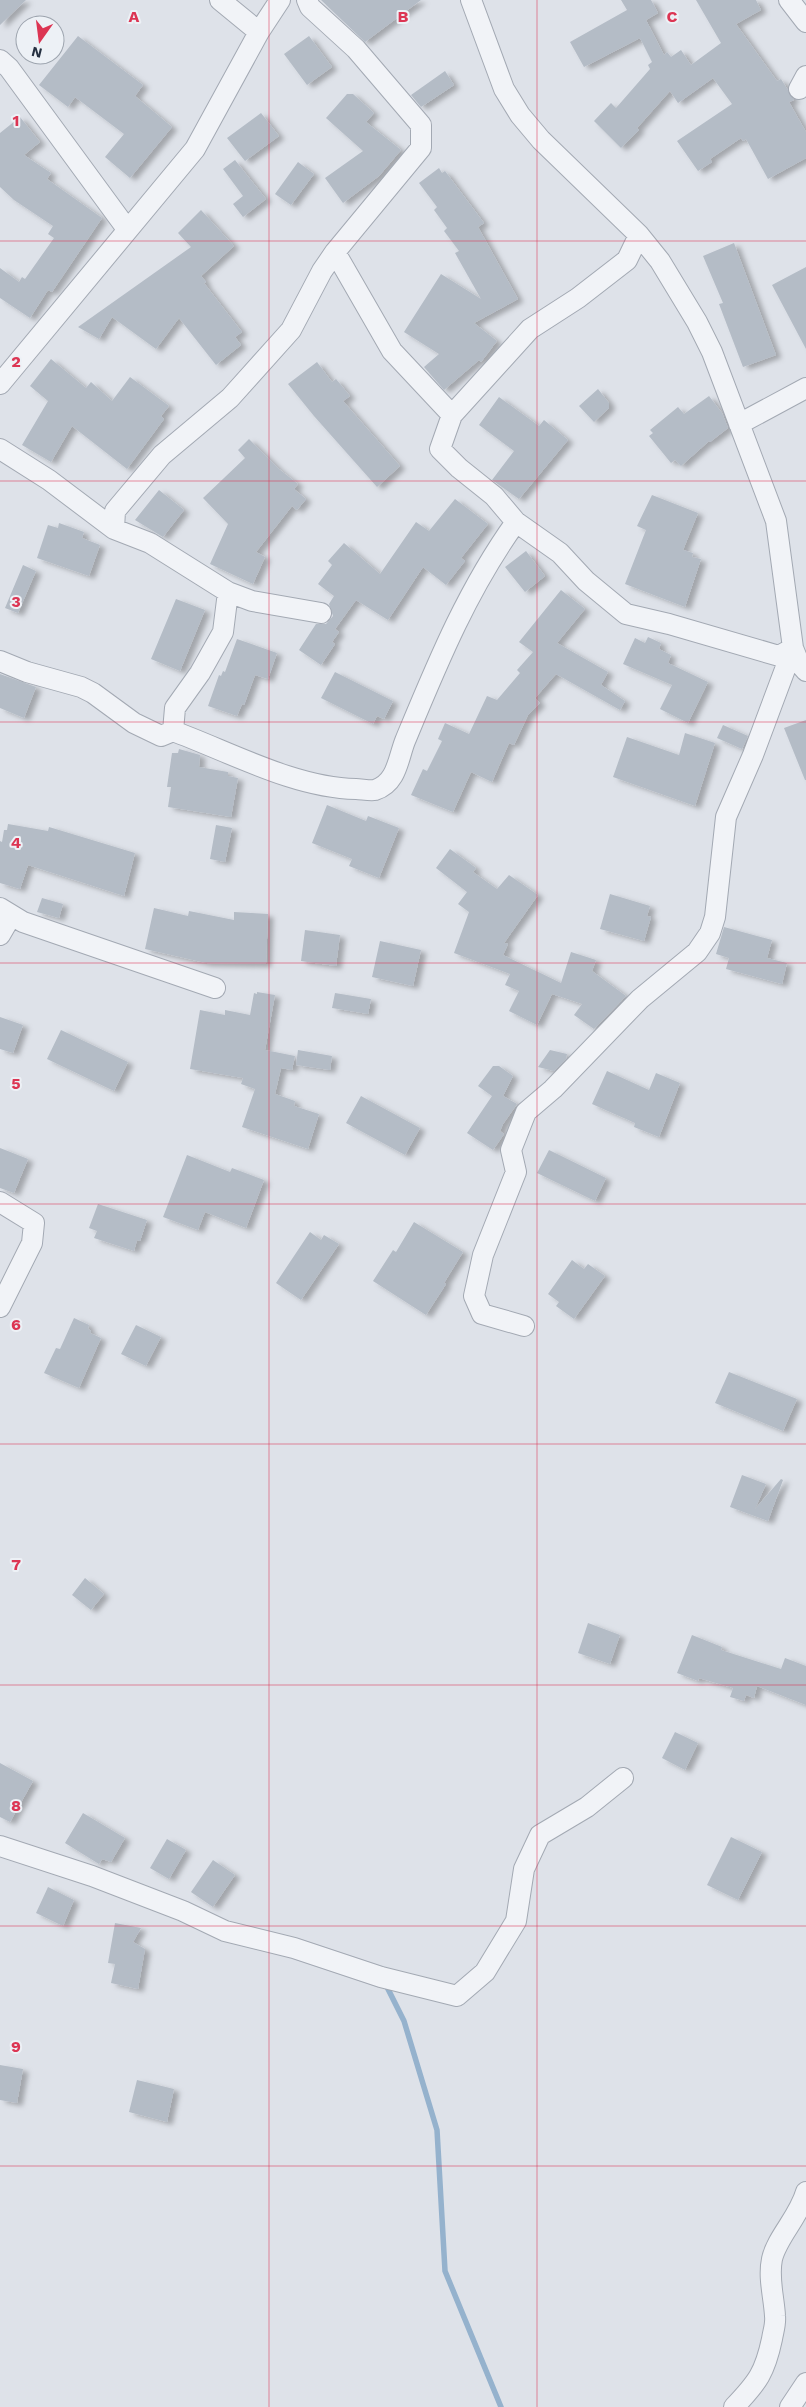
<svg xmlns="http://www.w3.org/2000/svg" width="806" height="2407" viewBox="0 0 806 2407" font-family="'Work Sans',sans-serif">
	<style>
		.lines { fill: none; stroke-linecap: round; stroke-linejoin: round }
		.stream { stroke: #95b2cd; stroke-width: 5.5 }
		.building { fill: #b4bcc6; filter: url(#shadow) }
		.street-casing { stroke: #a3a9b3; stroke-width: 22 }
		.street { stroke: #f1f3f7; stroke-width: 20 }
		.grid { fill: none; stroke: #dc3553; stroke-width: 1; stroke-opacity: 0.55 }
		.grid-label { font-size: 16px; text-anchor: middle; font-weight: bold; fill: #dc3553; stroke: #edf1f6; stroke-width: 4; stroke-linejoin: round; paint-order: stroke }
	</style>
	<defs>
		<filter id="shadow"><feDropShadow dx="5.5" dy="3" stdDeviation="2.5" flood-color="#0004"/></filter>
	</defs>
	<rect width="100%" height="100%" fill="#dee2e9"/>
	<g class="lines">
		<path class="stream" d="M 385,1983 L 404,2021 L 437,2130 L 445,2271 L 501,2407"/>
	</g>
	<path class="building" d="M 0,0 L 26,0 L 0,25 Z
		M 321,0 L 421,0 L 365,42 Z
		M 621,0 L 651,0 L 658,13 L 646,20 L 664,55 L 667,52 L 671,57 L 681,50 L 691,65 L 721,43 L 696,0 L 756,0 L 761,10 L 736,24 L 777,81 L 781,79 L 794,100 L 789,102 L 806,132 L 806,158 L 768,179 L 746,139 L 743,141 L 741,138 L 710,159 L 712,162 L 698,171 L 677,141 L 732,104 L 713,78 L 678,103 L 670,91 L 637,128 L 639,130 L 621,148 L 594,121 L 611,103 L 616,108 L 650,69 L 648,65 L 652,62 L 640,38 L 584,67 L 570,42 L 627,10 Z
		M 78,36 L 143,85 L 135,96 L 172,127 L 130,178 L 105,157 L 124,134 L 75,97 L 68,107 L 39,85 Z
		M 309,36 L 332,67 L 307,85 L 284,54 Z
		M 445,71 L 454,85 L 421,107 L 411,95 Z
		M 347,94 L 353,94 L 374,113 L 366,122 L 401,150 L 379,176 L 343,203 L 325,178 L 363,151 L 326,118 Z
		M 261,113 L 279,136 L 245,161 L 227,138 Z
		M 20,117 L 40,142 L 24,155 L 51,173 L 47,179 L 102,218 L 52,292 L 48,290 L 30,318 L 0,298 L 0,268 L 19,282 L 22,277 L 25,279 L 54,238 L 48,234 L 53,226 L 14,200 L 0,187 L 0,133 Z
		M 235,160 L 266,199 L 243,217 L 233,204 L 243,196 L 223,169 Z
		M 298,162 L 314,174 L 291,205 L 275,194 Z
		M 439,168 L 442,173 L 445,171 L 484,223 L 478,227 L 518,299 L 474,323 L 497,341 L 481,362 L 479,360 L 444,390 L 424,367 L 439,354 L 404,332 L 441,274 L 481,299 L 455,253 L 459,251 L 444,231 L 447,228 L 434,210 L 437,207 L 419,183 Z
		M 201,210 L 234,246 L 201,276 L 206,282 L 204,283 L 242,332 L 235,337 L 241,345 L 216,365 L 179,318 L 156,349 L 112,317 L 99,339 L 78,327 L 191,247 L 178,233 Z
		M 734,243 L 776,355 L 743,367 L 719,304 L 723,303 L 703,256 Z
		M 806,267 L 806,349 L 772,285 Z
		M 51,359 L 86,388 L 91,382 L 112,401 L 130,377 L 169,406 L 161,416 L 164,419 L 127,469 L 72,426 L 51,462 L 22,445 L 48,401 L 30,386 Z
		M 317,362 L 332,382 L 336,379 L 350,396 L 343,401 L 400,466 L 377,487 L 314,416 L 288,384 Z
		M 598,389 L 609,403 L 609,408 L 594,422 L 579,406 Z
		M 709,396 L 722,413 L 728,428 L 710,442 L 709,441 L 681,466 L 675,460 L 671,463 L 649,436 L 653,433 L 650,430 L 678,407 L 684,414 Z
		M 499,397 L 539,426 L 544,420 L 568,440 L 519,499 L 492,480 L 514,451 L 479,425 Z
		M 249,439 L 279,469 L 298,484 L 294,489 L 306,499 L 297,510 L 292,506 L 256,552 L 265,557 L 253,584 L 210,564 L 228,524 L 203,498 L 245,458 L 238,450 Z
		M 159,490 L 184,510 L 163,537 L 135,520 Z
		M 652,495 L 698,513 L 683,550 L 693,553 L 692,557 L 701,559 L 685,607 L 625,584 L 646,530 L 637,526 Z
		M 455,499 L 488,524 L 461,558 L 465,561 L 446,585 L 423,567 L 388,620 L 356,600 L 335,629 L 339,632 L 332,642 L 335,644 L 321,665 L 299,650 L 316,624 L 326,624 L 333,616 L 329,604 L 334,596 L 318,584 L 332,565 L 328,561 L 344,543 L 380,574 L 416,522 L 429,531 Z
		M 59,523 L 84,532 L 82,538 L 100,545 L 89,576 L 37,558 L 48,525 L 58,528 Z
		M 526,551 L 545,576 L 525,592 L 505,567 Z
		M 23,565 L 36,571 L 18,613 L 5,608 Z
		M 561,590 L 585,609 L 557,643 L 608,672 L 601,685 L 625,701 L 620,710 L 556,674 L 535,698 L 540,703 L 528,715 L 514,745 L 509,743 L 492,782 L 471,772 L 453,812 L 411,795 L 423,769 L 427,771 L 442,741 L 438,739 L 445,723 L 469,734 L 487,696 L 497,700 L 520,673 L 517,670 L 533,652 L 519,642 Z
		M 176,599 L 205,610 L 180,671 L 151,659 Z
		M 648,637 L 661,643 L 659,649 L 671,655 L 668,663 L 708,682 L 688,723 L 660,709 L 672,685 L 623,664 L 635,638 L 645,643 Z
		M 237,639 L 277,653 L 268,679 L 255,675 L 244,705 L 242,704 L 237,716 L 208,706 L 219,675 L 221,676 L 223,671 L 225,672 Z
		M 335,672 L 393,701 L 384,719 L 377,716 L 373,724 L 321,698 Z
		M 0,674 L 36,687 L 24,718 L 0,708 Z
		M 806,720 L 806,780 L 805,780 L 784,728 Z
		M 723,725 L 748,736 L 742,749 L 717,738 Z
		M 685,733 L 715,743 L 695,806 L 613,777 L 627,737 L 679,755 Z
		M 179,749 L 200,755 L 199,767 L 228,772 L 228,776 L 238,778 L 231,817 L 168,807 L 171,787 L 167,787 L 172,753 L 178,753 Z
		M 327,805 L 366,821 L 368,816 L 399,828 L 379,878 L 349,866 L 352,859 L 312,843 Z
		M 8,824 L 48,831 L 49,827 L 135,853 L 124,896 L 28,865 L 20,889 L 0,883 L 0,841 L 2,842 L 4,830 L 7,830 Z
		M 216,825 L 232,828 L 225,862 L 210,859 Z
		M 450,849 L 476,868 L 473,872 L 497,889 L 509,875 L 538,895 L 504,943 L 508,944 L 503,955 L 561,983 L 571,952 L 596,960 L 592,971 L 626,996 L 594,1029 L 574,1015 L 582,1004 L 552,994 L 537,1025 L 509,1011 L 519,991 L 505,985 L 510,974 L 454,953 L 469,912 L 458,904 L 467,892 L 436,868 Z
		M 610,894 L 650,906 L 647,916 L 651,917 L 644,941 L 600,929 Z
		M 42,898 L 63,904 L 59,918 L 37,912 Z
		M 154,908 L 188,916 L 189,911 L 234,920 L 234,912 L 268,914 L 266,964 L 206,963 L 145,949 Z
		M 724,927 L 772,940 L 767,958 L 787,963 L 782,984 L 726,969 L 729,958 L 716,954 Z
		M 305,930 L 340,935 L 336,966 L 301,961 Z
		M 380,941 L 421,950 L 413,986 L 372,977 Z
		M 257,992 L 275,995 L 265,1050 L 295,1056 L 292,1070 L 281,1068 L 275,1094 L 295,1101 L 294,1106 L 319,1114 L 308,1149 L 242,1127 L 255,1089 L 241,1084 L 243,1078 L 190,1069 L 200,1010 L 225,1015 L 225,1010 L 250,1015 L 254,993 L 257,994 Z
		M 335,993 L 371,999 L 368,1014 L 332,1008 Z
		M 0,1017 L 23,1025 L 13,1053 L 0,1049 Z
		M 61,1030 L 128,1062 L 114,1091 L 47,1059 Z
		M 298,1050 L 332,1056 L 330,1070 L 296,1065 Z
		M 550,1050 L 567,1054 L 566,1059 L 554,1071 L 538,1067 Z
		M 493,1066 L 499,1066 L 513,1076 L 503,1096 L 517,1104 L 503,1124 L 500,1131 L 504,1134 L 493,1150 L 467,1133 L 492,1096 L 478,1086 Z
		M 607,1071 L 649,1090 L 656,1073 L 680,1083 L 659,1137 L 634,1127 L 635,1123 L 592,1104 Z
		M 361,1096 L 420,1128 L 405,1155 L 346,1123 Z
		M 0,1148 L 28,1159 L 14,1193 L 0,1188 Z
		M 549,1150 L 606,1178 L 595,1201 L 537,1173 Z
		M 187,1155 L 230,1172 L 232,1168 L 264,1180 L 246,1228 L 205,1212 L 198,1230 L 163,1217 Z
		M 98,1204 L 147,1220 L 140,1241 L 137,1240 L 134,1251 L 94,1238 L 97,1231 L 89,1228 Z
		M 414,1222 L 463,1252 L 444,1283 L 446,1284 L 426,1315 L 373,1281 L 393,1250 L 396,1252 Z
		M 310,1232 L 321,1240 L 324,1235 L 339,1244 L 301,1300 L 276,1283 Z
		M 572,1260 L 584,1269 L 588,1264 L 605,1276 L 574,1319 L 556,1306 L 559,1302 L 548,1294 Z
		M 74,1318 L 89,1325 L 88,1329 L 91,1331 L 90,1333 L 101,1338 L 79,1388 L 44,1373 L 56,1348 L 60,1349 Z
		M 136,1325 L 161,1337 L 146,1366 L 121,1354 Z
		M 729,1372 L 797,1399 L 783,1431 L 715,1403 Z
		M 742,1475 L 766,1484 L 755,1509 L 781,1479 L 783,1480 L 768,1521 L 730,1507 Z
		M 85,1578 L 104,1594 L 91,1610 L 72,1595 Z
		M 588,1623 L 620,1635 L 610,1664 L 578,1653 Z
		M 692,1635 L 722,1647 L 721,1650 L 781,1669 L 785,1658 L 806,1666 L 806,1705 L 757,1686 L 754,1698 L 746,1695 L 744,1701 L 730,1697 L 733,1688 L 699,1678 L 698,1681 L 677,1673 Z
		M 675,1732 L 698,1743 L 685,1770 L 662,1758 Z
		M 0,1763 L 33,1781 L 10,1822 L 0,1817 Z
		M 83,1813 L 125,1838 L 111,1862 L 102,1859 L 99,1864 L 65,1843 Z
		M 731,1837 L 762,1852 L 738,1900 L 707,1885 Z
		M 167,1839 L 186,1850 L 169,1879 L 150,1868 Z
		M 213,1860 L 235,1875 L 213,1907 L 191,1892 Z
		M 48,1887 L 74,1900 L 63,1926 L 36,1913 Z
		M 115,1923 L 141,1928 L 133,1942 L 145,1949 L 138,1989 L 111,1983 L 115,1964 L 108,1963 Z
		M 0,2065 L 23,2069 L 17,2103 L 0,2100 Z
		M 137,2080 L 174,2089 L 167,2122 L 129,2112 Z"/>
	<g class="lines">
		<g class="street-casing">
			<path id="street" d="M 220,0 L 259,32
				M 471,0 L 504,89 L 520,115 L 541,140 L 639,235 L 660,261 L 697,322 L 712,352 L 776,521 L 793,648 L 799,663 L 806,671
				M 789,0 L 806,22
				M 0,60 L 9,68 L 127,229
				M 799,89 L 806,76
				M 335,252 L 392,351 L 452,415
				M 0,384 L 195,149 L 259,32 L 280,0
				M 739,424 L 806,388
				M 0,449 L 49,480 L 114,529 L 150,543 L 228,592 L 223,632 L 200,673 L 175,708 L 173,731
				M 516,522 L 560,553 L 586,581 L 626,614 L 669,624 L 779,656 L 793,648
				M 114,529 L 115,511 L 162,455 L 230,398 L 291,330 L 322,271 L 335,252 L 421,148 L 421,125 L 356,49 L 310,7 L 307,0
				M 228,592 L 252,601 L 321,613
				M 0,661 L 27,672 L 81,687 L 93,693 L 134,723 L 161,736 L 173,731 C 230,752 295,788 356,789 C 361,789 370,791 375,790 C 397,783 398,759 405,741 C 437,664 467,590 516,522 L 494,496 L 459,468 L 440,449 L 452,415 L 530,329 L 578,298 L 627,260 L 639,235
				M 0,908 L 23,922 L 215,988
				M 0,935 L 11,916
				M 0,1202 L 34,1223 L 32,1243 L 0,1307
				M 524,1326 L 482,1314 L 474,1296 L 483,1255 L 516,1172 L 511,1150 L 526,1112 L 553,1089 L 640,999 L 697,952 L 710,933 L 715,917 L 726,817 L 753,755 L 793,648
				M 0,1846 L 92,1876 L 183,1911 L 225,1931 L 294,1948 L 381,1977 L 457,1996 L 485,1972 L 516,1921 L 524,1869 L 540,1835 L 587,1807 L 623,1778
				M 734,2407 C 758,2382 765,2372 772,2339 C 773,2332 776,2324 775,2316 C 774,2297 768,2278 772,2259 C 777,2237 799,2217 806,2192
				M 790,2407 L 806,2383"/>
		</g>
		<use href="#street" class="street"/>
	</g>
	<path class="grid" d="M 269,0 L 269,2407M 537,0 L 537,2407M 0,241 L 806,241M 0,481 L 806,481M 0,722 L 806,722M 0,963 L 806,963M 0,1204 L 806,1204M 0,1444 L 806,1444M 0,1685 L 806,1685M 0,1926 L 806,1926M 0,2166 L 806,2166"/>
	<g class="grid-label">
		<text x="134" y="22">A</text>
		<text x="403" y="22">B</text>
		<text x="672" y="22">C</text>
		<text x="16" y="126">1</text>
		<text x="16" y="367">2</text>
		<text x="16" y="607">3</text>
		<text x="16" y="848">4</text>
		<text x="16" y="1089">5</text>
		<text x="16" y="1330">6</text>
		<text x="16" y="1570">7</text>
		<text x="16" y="1811">8</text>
		<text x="16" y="2052">9</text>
	</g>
	<g transform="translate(40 40) rotate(194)"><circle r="24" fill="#edf1f6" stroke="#9da4ae"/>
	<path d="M0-4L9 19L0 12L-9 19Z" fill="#dc3553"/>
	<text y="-8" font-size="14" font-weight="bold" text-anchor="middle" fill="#253041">N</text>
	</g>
</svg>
